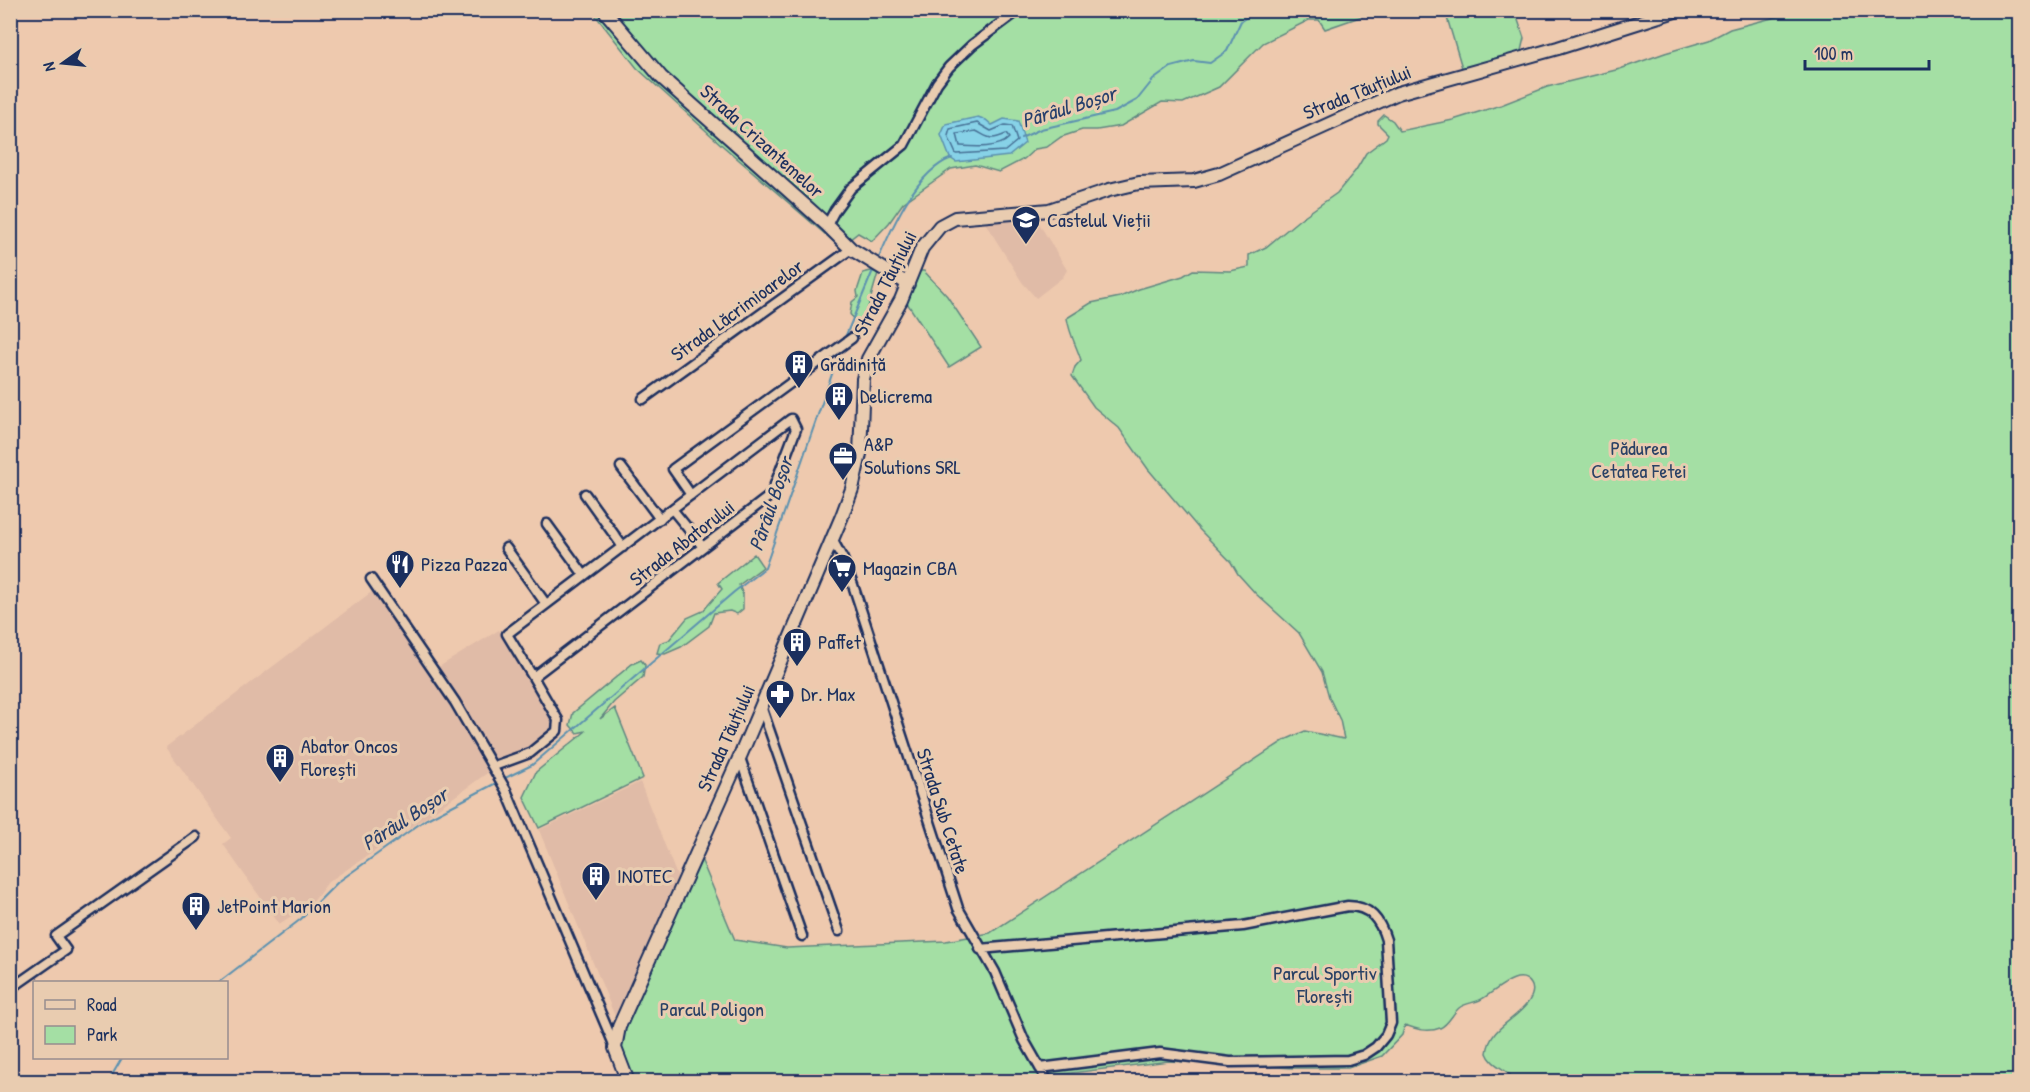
<svg xmlns="http://www.w3.org/2000/svg" width="2030" height="1092" viewBox="0 0 2030 1092" font-family="'Patrick Hand',sans-serif">
	<style>
		.built { fill: #e0bba7 }
		.green { fill: #a4dfa4; stroke: #608781; stroke-width: 1.5 }
		.water { fill: #87d2e7; stroke: #5c91b0; stroke-width: 1.5 }
		.lines { fill: none; stroke-linecap: round; stroke-linejoin: round }
		.shore { stroke: #467095; stroke-width: 1.5 }
		.stream { stroke: #5c91b0; stroke-width: 2 }
		.street-casing { stroke: #1b2f5e; stroke-width: 13 }
		.secondary-casing { stroke: #1b2f5e; stroke-width: 16 }
		.street { stroke: #e9ccb0; stroke-width: 8 }
		.secondary { stroke: #e9ccb0; stroke-width: 12 }
		.labels { text-anchor: middle; stroke-width: 6; stroke-linejoin: round; paint-order: stroke }
		.street-label { font-size: 20px; fill: #1b2f5e; stroke: #e9ccb0 }
		.poi-label { font-size: 20px; fill: #1b2f5e; stroke: #e9ccb0; text-anchor: start }
		.park-label { font-size: 20px; fill: #294165; stroke: #e9ccb0 }
		.water-label { font-size: 21px; font-style: italic; fill: #263f6c; stroke: #e9ccb0 }
	</style>
	<rect width="100%" height="100%" fill="#eec9ae"/>
	<filter id="ink" filterUnits="userSpaceOnUse"><feTurbulence type="fractalNoise" baseFrequency=".0167" numOctaves="2"/><feDisplacementMap in="SourceGraphic" scale="12" xChannelSelector="R" yChannelSelector="G"/><feConvolveMatrix kernelMatrix="1 2 1 2 8 2 1 2 1" color-interpolation-filters="sRGB"/></filter>
	<g filter="url(#ink)">
		<path class="built" d="M 1034,215 L 1067,270 L 1063,277 L 1036,298 L 1022,282 L 984,221 Z
			M 382,584 L 437,668 L 499,630 L 555,723 L 556,729 L 490,771 L 429,815 L 328,882 L 313,902 L 279,924 L 223,844 L 231,838 L 166,747 Z
			M 640,782 L 679,881 L 616,1019 L 539,830 Z"/>
		<path class="green" d="M 592,11 L 1377,11 L 1325,29 L 1319,20 L 1309,20 L 1263,43 L 1219,87 L 1183,103 L 1162,102 L 1121,126 L 1097,130 L 1082,130 L 1061,137 L 1047,147 L 1035,149 L 1024,159 L 999,172 L 975,165 L 951,169 L 903,203 L 889,223 L 872,241 L 858,233 L 840,247 L 724,147 L 637,68 Z
			M 1445,11 L 1515,11 L 1524,38 L 1520,55 L 1463,71 Z
			M 1799,11 L 2019,11 L 2019,1081 L 1515,1081 C 1508,1068 1492,1067 1487,1053 C 1490,1026 1516,1021 1529,1001 C 1532,996 1535,990 1531,984 C 1519,965 1492,995 1480,1000 C 1474,1003 1465,1003 1459,1008 C 1452,1014 1449,1024 1440,1028 C 1428,1033 1416,1029 1405,1025 L 1402,1035 L 1382,1056 L 1348,1068 L 1294,1068 L 1169,1061 L 1055,1075 L 987,1082 L 631,1082 L 619,1046 L 636,1000 L 701,859 L 735,940 L 787,948 L 946,941 L 990,933 L 1285,740 L 1305,731 L 1344,739 L 1340,720 L 1329,697 L 1322,672 L 1299,633 L 1256,594 L 1238,574 L 1231,562 L 1199,529 L 1148,469 L 1119,428 L 1094,407 L 1072,376 L 1075,367 L 1081,360 C 1076,345 1069,333 1067,318 L 1091,303 L 1120,297 L 1139,289 L 1183,276 L 1193,270 L 1230,271 L 1249,267 L 1249,255 L 1266,247 L 1300,219 L 1337,193 L 1356,170 L 1366,153 L 1386,138 L 1388,134 L 1378,124 L 1378,121 L 1384,115 L 1393,121 L 1400,131 L 1453,120 L 1501,105 L 1547,87 L 1620,69 L 1665,53 L 1709,40 L 1730,29 Z
			M 871,271 L 878,273 L 867,311 L 862,320 L 853,319 L 850,314 L 852,302 L 858,297 L 857,291 L 863,273 Z
			M 920,271 L 924,271 L 947,296 L 981,347 L 949,367 L 907,303 Z
			M 754,554 L 763,567 L 739,585 L 743,595 L 743,609 L 737,614 L 730,611 L 714,613 L 709,626 L 681,647 L 665,654 L 657,653 L 660,643 L 669,640 L 687,618 L 703,611 L 722,589 L 718,583 Z
			M 641,660 L 645,665 L 643,677 L 614,702 L 600,719 L 615,708 L 643,778 L 539,828 L 524,797 L 536,772 L 586,731 L 577,733 L 570,725 L 573,713 L 632,664 Z"/>
		<path class="water" d="M 978,117 L 986,120 L 992,125 L 1004,119 L 1018,121 L 1025,143 L 1009,156 L 956,162 L 950,158 L 941,135 L 946,124 Z"/>
		<g class="lines">
			<path class="shore" d="M 977,123 L 991,131 L 1005,125 L 1012,126 L 1017,141 L 1005,151 L 956,154 L 948,136 L 950,129 Z
				M 976,131 C 990,138 990,141 1006,134 L 1009,138 C 999,149 974,147 960,146 L 957,134 Z"/>
			<path class="stream" d="M 1021,138 L 1041,129 L 1115,112 L 1137,100 L 1153,80 L 1171,67 L 1194,61 L 1210,63 L 1227,51 L 1241,21 L 1258,10
				M 878,260 C 892,227 916,171 952,158
				M 844,340 L 874,268
				M 503,779 L 532,765 L 734,592 L 765,568 L 840,351
				M 219,982 L 301,919 L 338,882 L 425,820 L 498,782
				M 108,1082 L 122,1058"/>
			<g class="street-casing">
				<path id="street" d="M 827,225 L 835,210 L 851,188 L 904,145 L 937,83 L 949,67 L 972,45 L 1019,10
					M 643,399 L 851,249
					M 621,467 L 660,519
					M 585,494 L 623,547
					M 691,495 L 673,469 L 852,338
					M 672,509 L 703,547
					M 547,524 L 584,575
					M 833,541 L 843,559 L 853,585 L 958,908 L 995,972 L 1024,1040 L 1048,1082
					M 506,548 L 546,604
					M 371,579 L 455,702 L 506,790 L 615,1047
					M 761,706 L 839,931
					M 740,758 L 802,936
					M 494,766 L 530,753 L 557,731 L 558,720 L 533,677 L 771,495 L 796,429 L 791,419 L 507,634 L 533,677
					M 980,949 L 1243,926 L 1348,906 C 1370,906 1380,920 1386,940 L 1391,1023 L 1386,1035 L 1376,1047 L 1364,1055 L 1348,1060 L 1230,1062 L 1160,1053 L 1040,1068
					M 10,989 L 66,950 L 56,936 L 196,837"/>
			</g>
			<g class="secondary-casing">
				<path id="secondary" d="M 604,10 L 661,77 L 827,225 L 851,249 L 908,284
					M 628,1082 L 615,1048 L 619,1027 L 741,754 L 842,516 L 852,489 L 860,454 L 863,379 L 868,359 L 901,300 L 922,248 L 940,226 L 955,218 L 1049,210 L 1109,190 L 1139,183 L 1194,181 L 1219,174 L 1398,93 L 1558,48 L 1678,10"/>
			</g>
			<use href="#street" class="street"/>
			<use href="#secondary" class="secondary"/>
		</g>
	</g>
	<defs>
		<g id="school-pin" transform="scale(1.5)"><path d="M0 17L-7.5 6A9.5 9.5 0 1 1 7.5 6Z" fill="#1b2f5e" stroke="#e9ccb0"/><path d="M0-5L7-2L0 1L-7-2ZM-4 1L0 2.5L4 1V4Q0 6-4 4Z" fill="#fff"/></g>
		<g id="building-pin" transform="scale(1.5)"><path d="M0 17L-7.5 6A9.5 9.5 0 1 1 7.5 6Z" fill="#1b2f5e" stroke="#e9ccb0"/><path d="M-4-6H4V6H1V3H-1V6H-4ZM-2.5-4.3h1.7v1.8h-1.7ZM.8-4.3h1.7v1.8H.8ZM-2.5-1h1.7V.8h-1.7ZM.8-1h1.7V.8H.8Z" fill="#fff"/></g>
		<g id="office-pin" transform="scale(1.5)"><path d="M0 17L-7.5 6A9.5 9.5 0 1 1 7.5 6Z" fill="#1b2f5e" stroke="#e9ccb0"/><path d="M-6-3h4V-5.5h4V-3h4V5H-6ZM-1-4.5V-3h2v-1.5ZM-6 0V1H6V0Z" fill="#fff"/></g>
		<g id="restaurant-pin" transform="scale(1.5)"><path d="M0 17L-7.5 6A9.5 9.5 0 1 1 7.5 6Z" fill="#1b2f5e" stroke="#e9ccb0"/><path d="M-5-6h1v4h1v-4h1v4h1v-4h1v5L-1.5 .5V6h-2V.5L-5-1ZM5-6V6H3V1.5H1.5Q1.5-4 5-6Z" fill="#fff"/></g>
		<g id="supermarket-pin" transform="scale(1.5)"><path d="M0 17L-7.5 6A9.5 9.5 0 1 1 7.5 6Z" fill="#1b2f5e" stroke="#e9ccb0"/><path d="M-6-5.5h2.5l.6 2H6L4.5 2H-2.5L-4.4-4H-6ZM-1.5 3.2a1.3 1.3 0 1 0 .1 0ZM3 3.2a1.3 1.3 0 1 0 .1 0Z" fill="#fff"/></g>
		<g id="pharmacy-pin" transform="scale(1.5)"><path d="M0 17L-7.5 6A9.5 9.5 0 1 1 7.5 6Z" fill="#1b2f5e" stroke="#e9ccb0"/><path d="M-2-6h4v4h4v4h-4v4h-4v-4h-4v-4h4Z" fill="#fff"/></g>
	</defs>
	<g fill-rule="evenodd">
		<use href="#school-pin" x="1026" y="220"/>
		<use href="#building-pin" x="799" y="364"/>
		<use href="#building-pin" x="839" y="396"/>
		<use href="#office-pin" x="843" y="456"/>
		<use href="#restaurant-pin" x="400" y="564"/>
		<use href="#supermarket-pin" x="842" y="568"/>
		<use href="#building-pin" x="797" y="642"/>
		<use href="#pharmacy-pin" x="780" y="694"/>
		<use href="#building-pin" x="280" y="758"/>
		<use href="#building-pin" x="596" y="876"/>
		<use href="#building-pin" x="196" y="906"/>
	</g>
	<g class="labels">
		<g class="street-label">
			<text transform="translate(1357 92) rotate(-22)" y="7">Strada Tăuțiului</text>
			<text transform="translate(762 141) rotate(42)" y="7">Strada Crizantemelor</text>
			<text transform="translate(885 283) rotate(-63)" y="7">Strada Tăuțiului</text>
			<text transform="translate(737 310) rotate(-36)" y="7">Strada Lăcrimioarelor</text>
			<text transform="translate(682 543) rotate(-38)" y="7">Strada Abatorului</text>
			<text transform="translate(726 738) rotate(-66)" y="7">Strada Tăuțiului</text>
			<text transform="translate(943 811) rotate(72)" y="7">Strada Sub Cetate</text>
		</g>
		<g class="poi-label">
			<text x="1047" y="227">Castelul Vieții</text>
			<text x="820" y="371">Grădiniță</text>
			<text x="860" y="403">Delicrema</text>
			<text x="864" y="451">A&amp;P<tspan x="864" dy="23">Solutions SRL</tspan></text>
			<text x="421" y="571">Pizza Pazza</text>
			<text x="863" y="575">Magazin CBA</text>
			<text x="818" y="649">Paffet</text>
			<text x="801" y="701">Dr. Max</text>
			<text x="301" y="753">Abator Oncos<tspan x="301" dy="23">Florești</tspan></text>
			<text x="617" y="883">INOTEC</text>
			<text x="217" y="913">JetPoint Marion</text>
		</g>
		<g class="park-label">
			<text x="1639" y="455">Pădurea<tspan x="1639" dy="23">Cetatea Fetei</tspan></text>
			<text x="1325" y="980">Parcul Sportiv<tspan x="1325" dy="23">Florești</tspan></text>
			<text x="712" y="1016">Parcul Poligon</text>
		</g>
		<g class="water-label">
			<text transform="translate(1069 107) rotate(-17)" y="7">Pârâul Boșor</text>
			<text transform="translate(771 504) rotate(-71)" y="7">Pârâul Boșor</text>
			<text transform="translate(405 819) rotate(-33)" y="7">Pârâul Boșor</text>
		</g>
	</g>
	<rect width="2030" height="1092" fill="none" stroke="#e9ccb0" stroke-width="36"/>
	<rect x="18" y="18" width="1994" height="1056" fill="none" stroke="#1b2f5e" stroke-width="2" filter="url(#ink)"/>
	<rect x="33" y="981" width="195" height="78" fill="#e9ccb0" stroke="#978d8f" stroke-width="1.5"/>
	<rect x="45" y="1000" width="30" height="9" fill="#e9ccb0" stroke="#978d8f" stroke-width="1.5"/>
	<text x="87" y="1011" font-size="18" fill="#1b2f5e">Road</text>
	<rect x="45" y="1026" width="30" height="18" fill="#a4dfa4" stroke="#978d8f" stroke-width="1.5"/>
	<text x="87" y="1041" font-size="18" fill="#1b2f5e">Park</text>
	<g transform="translate(63 63) rotate(255)" stroke="#e9ccb0" stroke-width="4.5" paint-order="stroke">
	<path d="M0-4.5L10 22L0 15L-10 22Z" fill="#1b2f5e"/>
	<text y="-9" font-size="16" font-weight="bold" text-anchor="middle" fill="#1b2f5e">N</text>
	</g>
	<path d="M1805 60v9h124v-9" fill="none" stroke="#1b2f5e" stroke-width="3"/>
	<text x="1814" y="60" font-size="18" fill="#1b2f5e" stroke="#e9ccb0" stroke-width="4.5" paint-order="stroke">100 m</text>
</svg>
